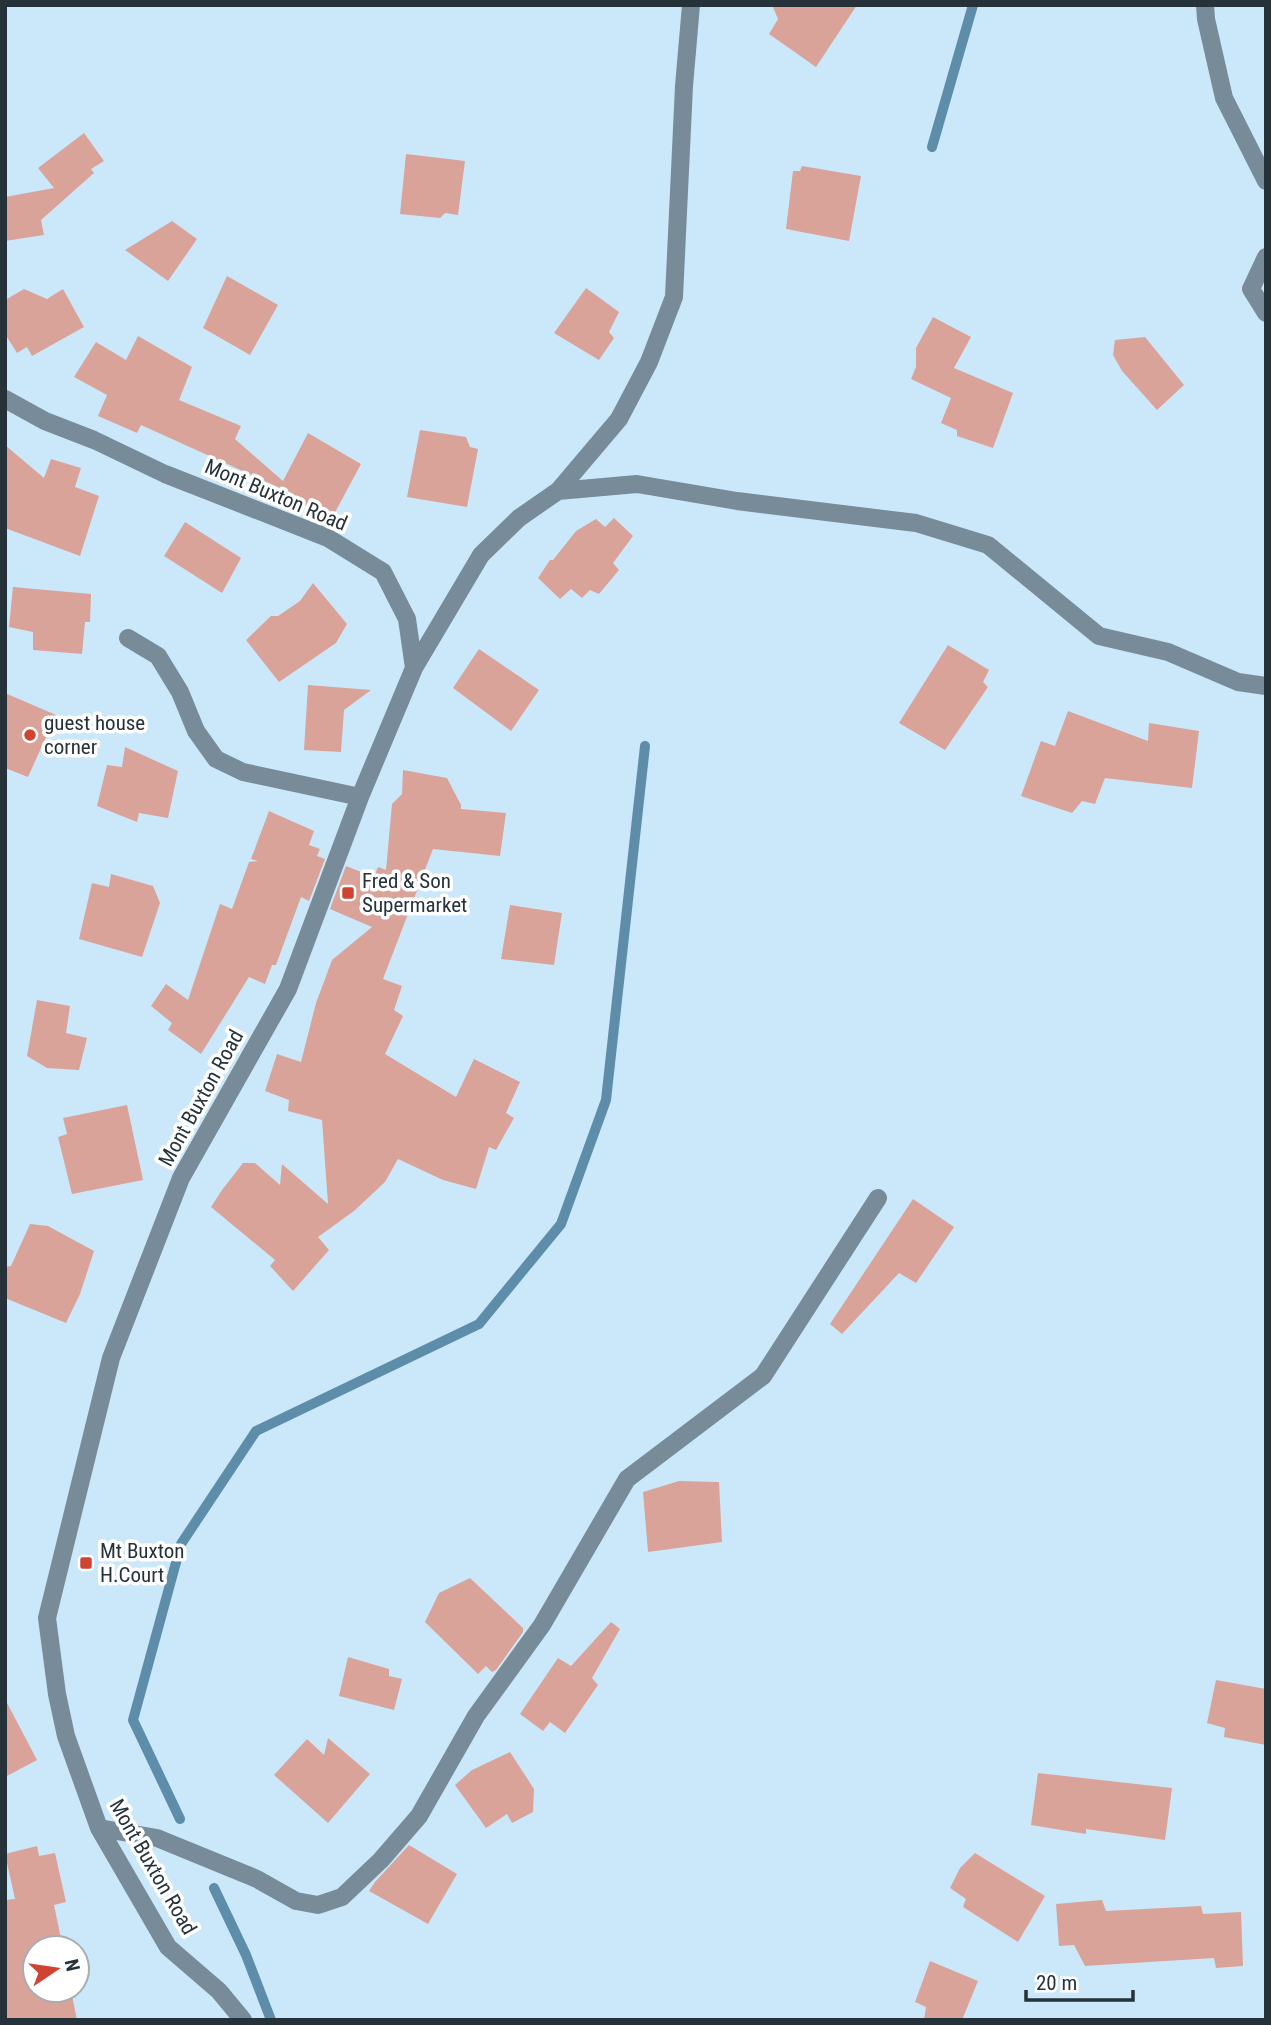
<svg xmlns="http://www.w3.org/2000/svg" width="1271" height="2025" viewBox="0 0 1271 2025" font-family="'Roboto Condensed',sans-serif">
	<style>
		.lines { fill: none; stroke-linecap: round; stroke-linejoin: round }
		.stream { stroke: #5e8daa; stroke-width: 10 }
		.building { fill: #daa399 }
		.minor { stroke: #778b98; stroke-width: 18 }
		.poi-dot { fill: #d04331; stroke: #fff; stroke-width: 2.5 }
		.labels { text-anchor: middle; stroke-width: 7; stroke-linejoin: round; paint-order: stroke }
		.street-label { font-size: 21px; fill: #263239; stroke: #fff }
		.poi-label { font-size: 21px; fill: #263239; stroke: #fff; text-anchor: start }
	</style>
	<rect width="100%" height="100%" fill="#cbe8fb"/>
	<g class="lines">
		<path class="stream" d="M 932,147 L 973,5
			M 180,1819 L 133,1720 L 181,1544 L 256,1431 L 479,1324 L 561,1224 L 606,1100 L 645,746
			M 214,1888 L 246,1955 L 271,2020"/>
	</g>
	<path class="building" d="M 772,5 L 857,5 L 816,67 L 769,34 L 778,19 Z
		M 84,133 L 104,161 L 91,169 L 94,173 L 41,220 L 44,235 L 5,241 L 5,197 L 54,188 L 38,168 Z
		M 406,154 L 465,161 L 458,215 L 445,213 L 440,218 L 400,214 Z
		M 802,166 L 861,176 L 849,241 L 786,229 L 793,171 L 800,171 Z
		M 172,221 L 197,239 L 168,281 L 125,250 Z
		M 227,276 L 278,305 L 250,355 L 203,328 Z
		M 586,288 L 619,312 L 609,332 L 614,338 L 599,360 L 554,333 Z
		M 24,289 L 47,299 L 63,289 L 84,327 L 32,356 L 27,347 L 17,353 L 5,334 L 5,300 Z
		M 933,317 L 971,337 L 954,368 L 1013,393 L 993,448 L 957,436 L 957,430 L 941,423 L 951,398 L 911,379 L 916,367 L 916,348 Z
		M 138,336 L 192,367 L 179,400 L 241,426 L 235,439 L 283,481 L 308,433 L 361,464 L 332,518 L 294,500 L 296,496 L 281,486 L 280,488 L 141,425 L 137,433 L 98,416 L 107,395 L 74,377 L 96,342 L 126,360 Z
		M 1145,337 L 1184,385 L 1157,410 L 1122,371 L 1113,355 L 1115,340 Z
		M 420,430 L 466,437 L 470,447 L 478,449 L 467,507 L 407,497 Z
		M 5,445 L 44,478 L 51,459 L 81,468 L 75,487 L 99,496 L 80,556 L 5,528 Z
		M 614,518 L 633,536 L 613,563 L 619,570 L 599,594 L 590,590 L 582,598 L 571,589 L 560,599 L 538,578 L 550,560 L 553,560 L 576,531 L 596,519 L 605,527 Z
		M 185,522 L 241,558 L 222,593 L 164,556 Z
		M 313,583 L 347,624 L 336,643 L 279,682 L 246,640 L 271,616 L 278,616 L 300,601 Z
		M 13,587 L 91,594 L 90,622 L 85,622 L 82,654 L 33,650 L 33,632 L 9,627 Z
		M 948,645 L 989,670 L 983,682 L 988,687 L 945,750 L 899,723 Z
		M 479,649 L 539,690 L 511,731 L 453,688 Z
		M 308,685 L 371,690 L 344,710 L 341,752 L 304,750 Z
		M 5,693 L 56,715 L 28,777 L 5,768 Z
		M 1068,711 L 1148,741 L 1149,723 L 1199,731 L 1192,788 L 1105,778 L 1095,804 L 1082,801 L 1072,813 L 1021,796 L 1041,741 L 1055,746 Z
		M 125,747 L 178,771 L 168,818 L 139,813 L 137,822 L 97,806 L 107,765 L 122,767 Z
		M 403,770 L 447,778 L 461,805 L 461,809 L 506,813 L 500,856 L 433,849 L 383,979 L 402,986 L 394,1010 L 403,1016 L 385,1054 L 456,1097 L 474,1059 L 520,1082 L 506,1113 L 514,1118 L 496,1150 L 489,1147 L 476,1189 L 443,1180 L 398,1159 L 385,1182 L 354,1211 L 318,1237 L 329,1250 L 293,1291 L 270,1266 L 275,1260 L 211,1207 L 222,1190 L 243,1163 L 255,1163 L 280,1185 L 282,1164 L 328,1204 L 322,1120 L 288,1111 L 289,1100 L 265,1091 L 277,1054 L 301,1062 L 316,1003 L 332,960 L 372,927 L 330,909 L 346,866 L 374,877 L 378,867 L 386,870 L 392,804 L 402,794 Z
		M 269,811 L 314,831 L 309,845 L 320,849 L 317,856 L 325,859 L 309,901 L 301,897 L 276,965 L 272,965 L 265,984 L 249,977 L 201,1054 L 168,1030 L 172,1023 L 151,1006 L 166,984 L 188,1000 L 220,904 L 232,909 L 249,862 L 258,861 L 251,859 Z
		M 111,874 L 153,886 L 160,903 L 142,957 L 79,939 L 92,883 L 109,887 Z
		M 510,905 L 562,913 L 554,965 L 501,959 Z
		M 37,1000 L 70,1006 L 66,1033 L 87,1038 L 79,1070 L 47,1068 L 27,1056 Z
		M 127,1105 L 143,1180 L 72,1194 L 58,1137 L 67,1134 L 63,1118 Z
		M 913,1199 L 954,1227 L 916,1283 L 899,1273 L 842,1334 L 830,1324 Z
		M 30,1224 L 48,1226 L 94,1251 L 80,1294 L 66,1323 L 5,1298 L 5,1267 L 11,1266 Z
		M 679,1481 L 719,1482 L 722,1542 L 648,1552 L 643,1492 Z
		M 470,1578 L 523,1628 L 523,1632 L 496,1670 L 492,1672 L 486,1666 L 478,1674 L 425,1622 L 439,1593 Z
		M 611,1622 L 620,1629 L 592,1678 L 598,1685 L 565,1733 L 550,1722 L 543,1731 L 520,1714 L 558,1658 L 571,1666 Z
		M 348,1657 L 389,1669 L 389,1676 L 402,1679 L 394,1710 L 339,1696 Z
		M 1216,1680 L 1266,1689 L 1266,1745 L 1224,1737 L 1225,1728 L 1207,1723 Z
		M 5,1699 L 37,1760 L 5,1777 Z
		M 328,1738 L 370,1774 L 328,1823 L 274,1775 L 307,1739 L 324,1755 Z
		M 510,1752 L 534,1789 L 533,1812 L 512,1823 L 507,1814 L 486,1828 L 455,1785 L 472,1770 Z
		M 1038,1773 L 1172,1788 L 1165,1840 L 1086,1829 L 1086,1834 L 1031,1825 Z
		M 409,1845 L 457,1874 L 428,1924 L 369,1891 L 375,1882 Z
		M 37,1846 L 39,1856 L 55,1853 L 66,1902 L 54,1905 L 63,1948 L 35,1948 L 35,1990 L 71,1990 L 77,2020 L 5,2020 L 5,1900 L 15,1899 L 5,1854 Z
		M 975,1853 L 1045,1896 L 1018,1942 L 963,1907 L 966,1899 L 950,1888 L 960,1868 Z
		M 1102,1900 L 1106,1911 L 1201,1906 L 1203,1914 L 1241,1912 L 1243,1966 L 1216,1968 L 1214,1958 L 1085,1966 L 1074,1945 L 1059,1946 L 1056,1904 Z
		M 930,1961 L 978,1981 L 962,2020 L 924,2020 L 926,2007 L 915,2002 Z"/>
	<g class="lines">
		<path class="minor" d="M 1205,5 L 1206,19 L 1224,98 L 1266,181
			M 1266,257 L 1251,289 L 1266,313
			M 5,399 L 45,421 L 94,440 L 165,474 L 328,538 L 383,572 L 407,619 L 414,668
			M 558,491 L 619,419 L 649,362 L 674,297 L 684,86 L 691,5
			M 128,638 L 158,656 L 180,692 L 196,731 L 216,759 L 243,772 L 360,797
			M 99,1828 L 157,1838 L 257,1879 L 296,1901 L 318,1905 L 342,1897 L 381,1860 L 419,1816 L 476,1716 L 542,1625 L 627,1479 L 763,1376 L 878,1198
			M 243,2020 L 219,1991 L 168,1947 L 99,1828 L 66,1736 L 57,1694 L 47,1618 L 111,1358 L 181,1178 L 288,989 L 360,797 L 414,668 L 481,555 L 519,518 L 558,491 L 637,484 L 737,501 L 916,523 L 988,545 L 1099,636 L 1168,652 L 1238,682 L 1266,686"/>
	</g>
	<g class="poi-dot">
		<circle cx="30" cy="735" r="7"/>
		<rect x="341" y="886" width="14" height="14" rx="3.5"/>
		<rect x="79" y="1556" width="14" height="14" rx="3.5"/>
	</g>
	<g class="labels">
		<g class="street-label">
			<text transform="translate(276 495) rotate(23)" y="7">Mont Buxton Road</text>
			<text transform="translate(201 1098) rotate(-61)" y="7">Mont Buxton Road</text>
			<text transform="translate(153 1867) rotate(60)" y="7">Mont Buxton Road</text>
		</g>
		<g class="poi-label">
			<text x="44" y="730">guest house<tspan x="44" dy="24">corner</tspan></text>
			<text x="362" y="888">Fred &amp; Son<tspan x="362" dy="24">Supermarket</tspan></text>
			<text x="100" y="1558">Mt Buxton<tspan x="100" dy="24">H.Court</tspan></text>
		</g>
	</g>
	<rect width="1271" height="2025" fill="none" stroke="#263239" stroke-width="14"/>
	<g transform="translate(56 1969) rotate(77)"><circle r="33" fill="#ffffff" stroke="#a8adb0" stroke-width="2"/>
	<path d="M0-5L12 26L0 18L-12 26Z" fill="#d04331"/>
	<text y="-10" font-size="19" font-weight="bold" text-anchor="middle" fill="#263239">N</text>
	</g>
	<path d="M1026 1990v10h107v-10" fill="none" stroke="#263239" stroke-width="3.5"/>
	<text x="1036" y="1990" font-size="21" fill="#263239" stroke="#ffffff" stroke-width="5" paint-order="stroke">20 m</text>
</svg>
